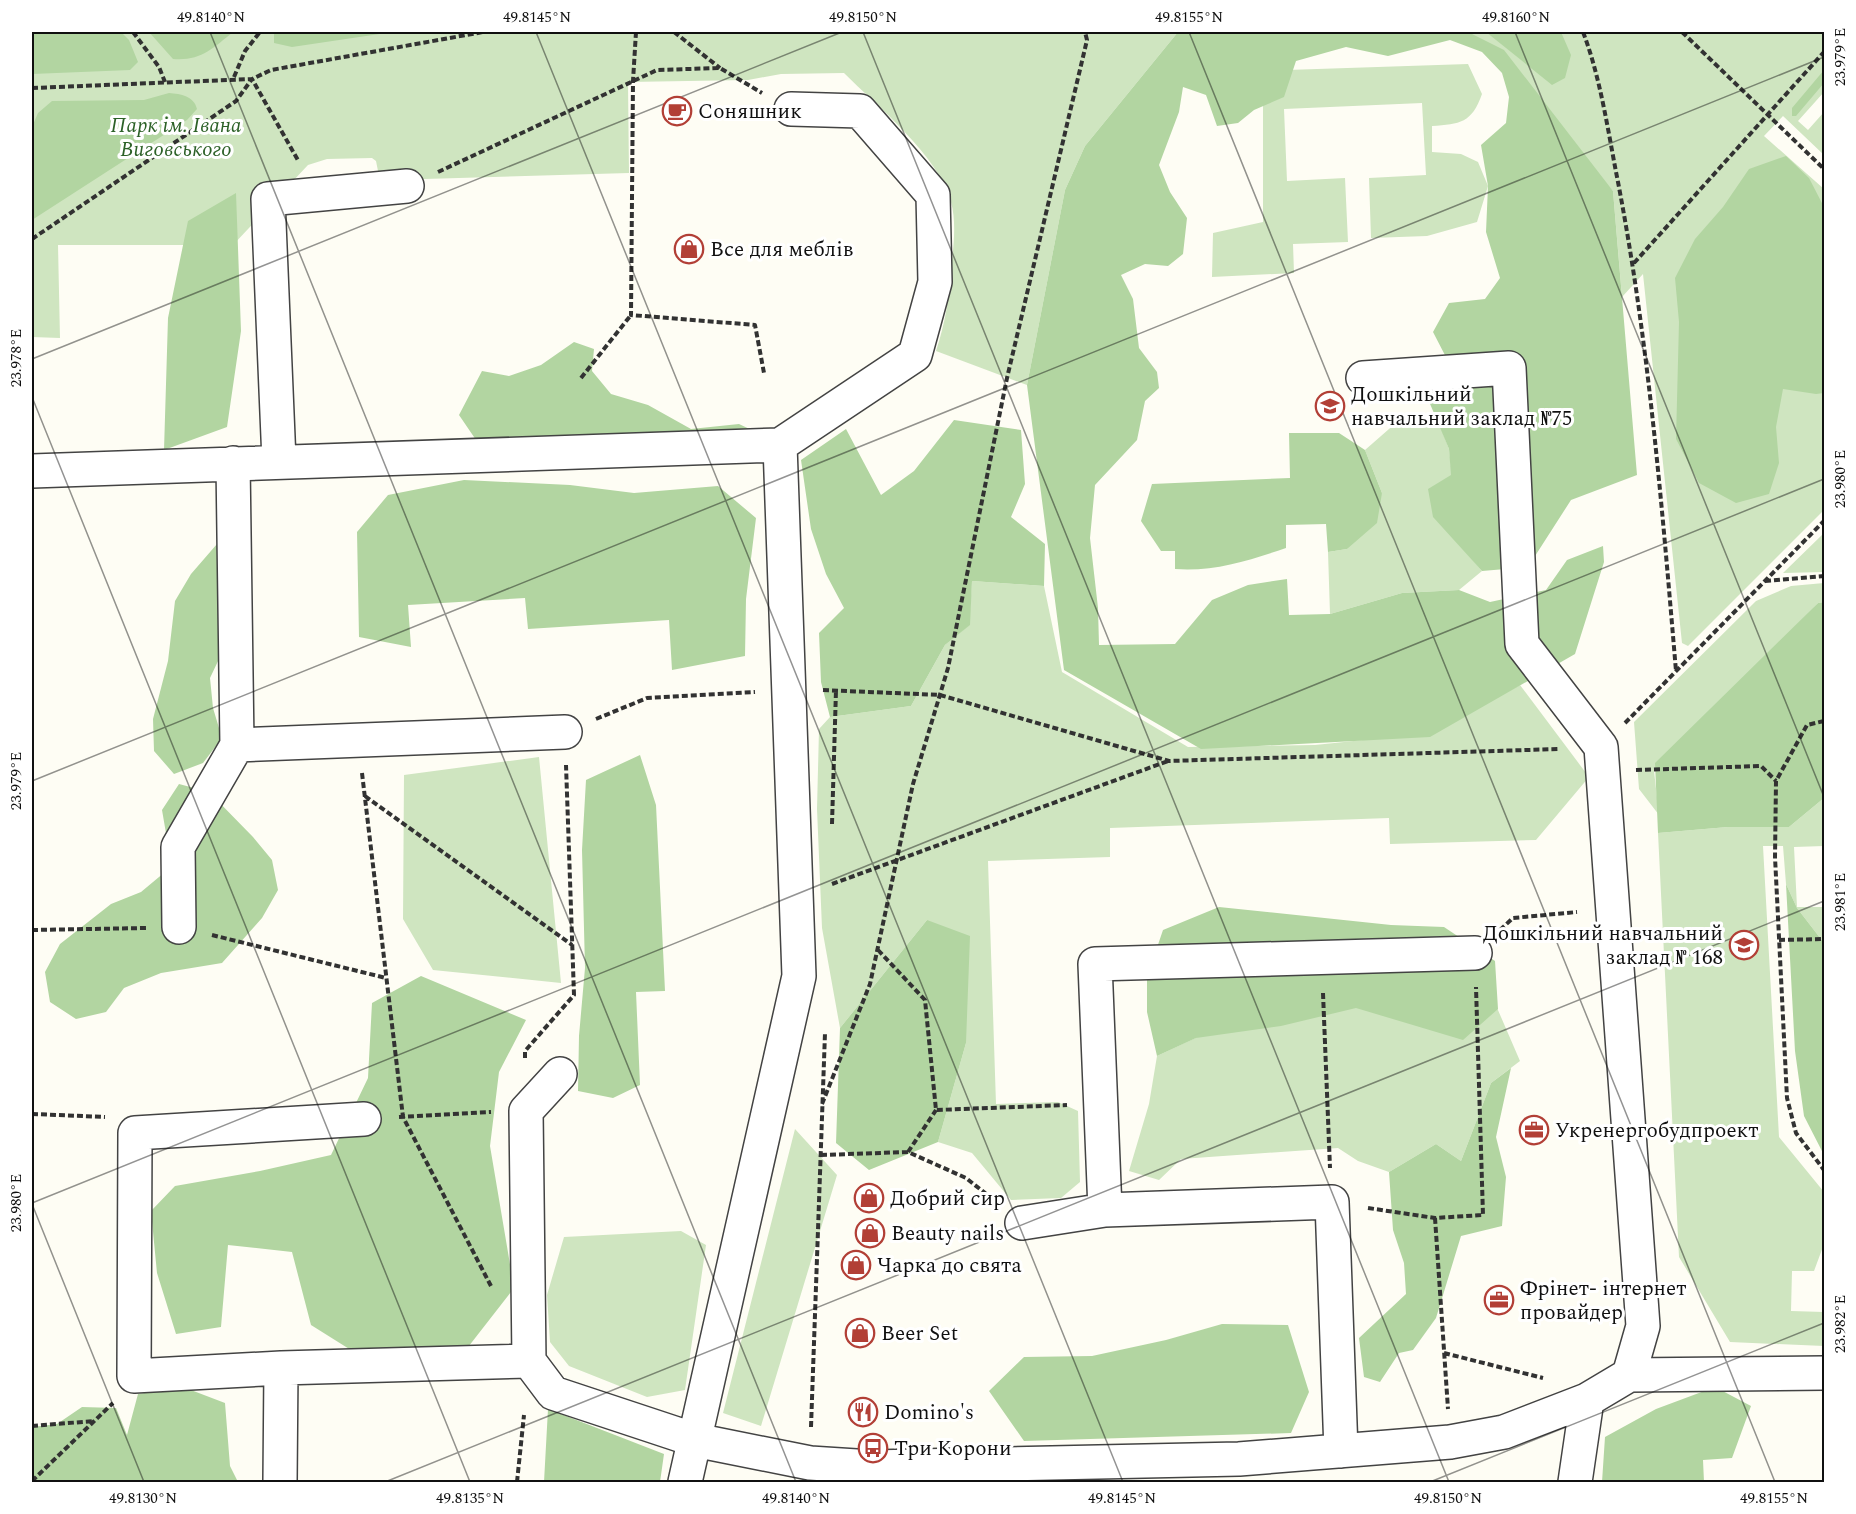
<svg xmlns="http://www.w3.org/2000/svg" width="1856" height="1514" viewBox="0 0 1856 1514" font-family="Spectral,serif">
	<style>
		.green { fill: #cfe5c0 }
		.forest { fill: #b2d5a1 }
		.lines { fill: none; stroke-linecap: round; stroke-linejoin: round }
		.minor-casing { stroke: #434343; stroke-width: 36 }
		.path { stroke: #323232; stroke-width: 4; stroke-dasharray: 6 3; stroke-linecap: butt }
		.minor { stroke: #fff; stroke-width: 33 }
		.ticks { fill: none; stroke: #101010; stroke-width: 1.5; stroke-opacity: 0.45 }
		.labels { text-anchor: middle; stroke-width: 6; stroke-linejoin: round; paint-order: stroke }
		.poi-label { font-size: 21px; fill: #101010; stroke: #fff; text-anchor: start }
		.park-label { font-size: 21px; font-style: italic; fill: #2c6127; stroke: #fff }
		.neatline { fill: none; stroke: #101010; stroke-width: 2 }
		.ticks-label { font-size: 15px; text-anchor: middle; fill: #101010 }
	</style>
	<rect width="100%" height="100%" fill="#fefdf4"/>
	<path class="green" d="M 32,32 L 1178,32 L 1085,146 L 1065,190 L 1027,385 L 936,351 C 945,324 949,299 951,271 C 953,249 957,224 951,202 C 938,155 878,107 844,73 L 781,74 L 748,80 L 628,82 L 629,173 L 390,180 L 378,171 L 376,161 L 372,158 L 327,159 L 308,165 L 233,245 L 58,245 L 60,338 L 32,337 Z
		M 1468,32 L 1824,32 L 1824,92 L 1798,121 L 1808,130 L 1824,112 L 1824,155 L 1783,116 L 1764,136 L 1824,189 L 1824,510 L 1688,646 L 1682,643 L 1643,274 L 1622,297 L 1613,191 Z
		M 1468,64 L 1482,94 C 1472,123 1460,124 1432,126 L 1432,152 L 1461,154 L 1478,162 L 1488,186 L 1477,222 L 1427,236 L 1371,238 L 1369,178 L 1426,175 L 1422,103 L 1284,109 L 1287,181 L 1345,178 L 1348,242 L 1293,244 L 1294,273 L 1212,277 L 1213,233 L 1263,222 L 1263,92 L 1287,70 Z
		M 1397,422 L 1439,423 L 1449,449 L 1460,545 L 1482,571 L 1459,590 L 1402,593 L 1330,614 L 1328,552 L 1347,549 L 1382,493 L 1365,450 Z
		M 1824,533 L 1824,572 L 1783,573 Z
		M 972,581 L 1044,586 L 1062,672 L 1188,747 L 1315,745 L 1431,733 L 1520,685 L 1589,777 L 1536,840 L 1390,844 L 1389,818 L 1110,828 L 1110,857 L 988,861 L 996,1104 L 1058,1102 L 1078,1111 L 1080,1182 L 1061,1198 L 1011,1200 L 972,1153 L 938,1142 L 966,1043 L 927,920 L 840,1028 L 822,928 L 817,809 L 819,729 L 830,717 L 911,706 L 945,645 L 969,625 Z
		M 1824,583 L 1824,602 L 1818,603 L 1654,771 L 1659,815 L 1639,789 L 1634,722 L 1756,601 L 1791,586 Z
		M 539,757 L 561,983 L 433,970 L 403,919 L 404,775 Z
		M 1824,798 L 1824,855 L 1824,846 L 1794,847 L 1797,907 L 1824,907 L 1824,943 L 1797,908 L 1786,884 L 1783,846 L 1763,846 L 1779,1137 L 1824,1192 L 1824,1244 L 1814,1271 L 1792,1271 L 1791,1311 L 1824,1312 L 1824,1346 L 1730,1342 L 1679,1257 L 1658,833 L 1728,827 L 1789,827 Z
		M 1485,980 L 1520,1061 L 1491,1083 L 1461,1161 L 1436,1144 L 1389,1172 L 1358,1161 L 1338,1148 L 1181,1159 L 1159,1180 L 1129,1171 L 1149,1104 L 1157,1056 L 1249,1013 Z
		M 795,1129 L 837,1175 L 761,1426 L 723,1413 Z
		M 681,1231 L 706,1245 L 685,1390 L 647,1397 L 569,1366 L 550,1342 L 547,1295 L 564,1237 Z"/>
	<path class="forest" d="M 32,32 L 121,32 L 129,40 L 138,62 L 130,70 L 32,74 Z
		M 149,32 L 233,32 C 212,49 201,61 173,59 Z
		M 274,32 L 393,32 L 292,47 L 274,43 Z
		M 1178,32 L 1468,32 L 1504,50 L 1613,191 L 1637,475 L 1571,500 L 1528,567 L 1482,571 L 1433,517 L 1428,489 L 1451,475 L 1449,449 L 1428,399 L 1440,381 L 1448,361 L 1433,332 L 1449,303 L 1485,299 L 1500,278 L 1486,232 L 1488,186 L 1481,145 L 1506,123 L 1509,97 L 1502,73 L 1482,52 L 1450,40 L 1388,56 L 1346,47 L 1296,61 L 1284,97 L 1254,110 L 1238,123 L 1217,126 L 1206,95 L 1183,87 L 1179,112 L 1159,165 L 1170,192 L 1187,218 L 1183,254 L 1168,266 L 1145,264 L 1121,275 L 1133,299 L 1139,348 L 1157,372 L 1159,388 L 1145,401 L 1137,440 L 1095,485 L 1090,538 L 1098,608 L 1099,645 L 1175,644 L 1212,600 L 1248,585 L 1287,579 L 1289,615 L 1330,614 L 1402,593 L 1459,590 L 1490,602 L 1546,590 L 1567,560 L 1603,546 L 1604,562 L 1575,654 L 1430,737 L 1201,749 L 1064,670 L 1027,385 L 1065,190 L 1085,146 Z
		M 1486,32 L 1561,32 L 1571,55 L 1565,78 L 1552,85 Z
		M 1824,70 L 1824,83 L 1796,116 L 1792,116 L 1792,108 Z
		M 169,93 C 181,94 194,96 197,109 L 187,120 L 32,220 L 32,127 L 38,113 L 52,101 L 144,100 Z
		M 1786,156 L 1809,178 L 1824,207 L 1824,393 L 1816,394 L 1783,389 L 1776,427 L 1779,463 L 1769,494 L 1736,503 L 1699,483 L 1676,439 L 1679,322 L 1675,278 L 1695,239 L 1723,207 L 1749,169 Z
		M 236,193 L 241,331 L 227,427 L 164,450 L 168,318 L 188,221 Z
		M 574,342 L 594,349 L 592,371 L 611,394 L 648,405 L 691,429 L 739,424 L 758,433 L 489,459 L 459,415 L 482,371 L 509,376 L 541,365 Z
		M 954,420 L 1021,430 L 1025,484 L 1011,517 L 1045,544 L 1044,586 L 972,581 L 970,625 L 945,645 L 911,706 L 830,717 L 821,682 L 819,633 L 844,608 L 826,574 L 811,529 L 801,460 L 846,429 L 881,495 L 914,471 Z
		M 1289,433 L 1339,433 L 1365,450 L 1382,493 L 1377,523 L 1347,549 L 1328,552 L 1326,524 L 1286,525 L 1286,548 C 1250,560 1214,572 1175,569 L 1175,551 L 1161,551 L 1141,521 L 1152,484 L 1290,478 Z
		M 464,480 L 570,485 L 634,493 L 718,486 L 756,518 L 746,599 L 745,656 L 672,670 L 669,620 L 528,629 L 525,598 L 408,605 L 411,647 L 359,637 L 357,532 L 388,495 Z
		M 230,529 L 252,550 L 228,640 L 210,678 L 213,708 L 222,738 L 203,763 L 174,774 L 154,751 L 153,719 L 168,661 L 175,601 L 191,574 Z
		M 1824,602 L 1824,798 L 1789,827 L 1728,827 L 1658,833 L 1655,763 L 1818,603 Z
		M 640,755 L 656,805 L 665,991 L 636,992 L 640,1085 L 613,1098 L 578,1091 L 579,1036 L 585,968 L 582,850 L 586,780 Z
		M 179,784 L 209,792 L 253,837 L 272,860 L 278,890 L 262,918 L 222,963 L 161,973 L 124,988 L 106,1012 L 76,1019 L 50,1002 L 45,972 L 60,944 L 111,904 L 141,892 L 165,872 L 167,839 L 162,810 Z
		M 1786,884 L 1797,908 L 1824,943 L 1824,1155 L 1804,1116 L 1795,1051 Z
		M 1219,907 L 1391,925 L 1444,927 L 1495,961 L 1498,1009 L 1463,1040 L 1356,1008 L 1281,1026 L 1196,1038 L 1157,1056 L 1147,1012 L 1147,977 L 1163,930 Z
		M 927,920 L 970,936 L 966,1043 L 938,1142 L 869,1170 L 836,1143 L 840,1028 Z
		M 421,976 L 526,1020 L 499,1072 L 490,1146 L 514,1288 L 465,1351 L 362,1357 L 311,1325 L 292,1252 L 228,1245 L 221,1327 L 176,1334 L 157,1273 L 151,1211 L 175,1186 L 260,1171 L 331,1155 L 368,1078 L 372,1003 Z
		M 1511,1068 L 1496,1137 L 1506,1177 L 1502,1226 L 1461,1236 L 1436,1318 L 1413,1350 L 1399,1353 L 1380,1382 L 1364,1377 L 1359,1338 L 1406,1294 L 1404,1263 L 1393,1230 L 1389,1172 L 1436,1144 L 1461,1161 L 1491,1083 Z
		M 1222,1324 L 1288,1325 L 1309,1392 L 1291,1433 L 1024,1441 L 989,1391 L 1024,1357 L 1092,1356 L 1166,1340 Z
		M 183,1387 L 225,1403 L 230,1466 L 238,1482 L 32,1482 L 32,1427 L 57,1424 L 82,1407 L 116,1408 L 127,1435 L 138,1394 Z
		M 1715,1387 L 1751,1406 L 1732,1458 L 1703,1460 L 1704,1482 L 1602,1482 L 1605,1437 L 1656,1409 Z
		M 548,1409 L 664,1454 L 660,1482 L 544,1482 Z"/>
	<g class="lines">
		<g class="minor-casing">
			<path id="minor" d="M 1363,378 L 1509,368 L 1522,644 L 1601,747 L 1643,1326 L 1629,1375
				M 279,461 L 268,199 L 407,186
				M 233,463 L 237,745 L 565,732
				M 32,471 L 780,445 L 915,355 L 935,282 L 933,195 L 860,111 L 791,109
				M 179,927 L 178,847 L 237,745
				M 364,1119 L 135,1133 L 134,1376 L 281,1368 L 529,1361 L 553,1393 L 695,1440 L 810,1463 L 872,1467 L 1239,1459 L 1450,1442 L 1504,1432 L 1587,1400 L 1629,1375 L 1824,1373
				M 1022,1223 L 1105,1210
				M 529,1361 L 526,1111 L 560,1074
				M 1341,1451 L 1332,1202 L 1105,1210 L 1095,964 L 1475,953
				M 280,1482 L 281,1368
				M 685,1482 L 799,976 L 780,445
				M 1575,1482 L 1587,1400"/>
		</g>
		<path class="path" d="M 133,32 L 159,67 L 165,82
			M 636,32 L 633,81 L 631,315 L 755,325 L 764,373
			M 674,32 L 720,68
			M 1583,32 C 1601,79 1608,132 1618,182 C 1649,344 1662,507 1676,671
			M 1682,32 L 1824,169
			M 234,77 L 245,51 L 260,32
			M 32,88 L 252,79 L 271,70 L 483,32
			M 438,172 L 657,70 L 720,68 L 762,93
			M 32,239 L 236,101 L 252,79 L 299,162
			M 1634,263 L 1824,52
			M 581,378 L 631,315
			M 1765,581 L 1824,576
			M 823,690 L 940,695 L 1169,761 L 1559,749
			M 596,719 L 647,698 L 755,692
			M 1824,721 L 1807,725 L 1776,781 L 1775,857 L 1787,1098 L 1796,1133 L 1824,1170
			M 1625,723 L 1824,521
			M 1636,770 L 1761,766 L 1776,781
			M 362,773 L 403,1117 L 492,1288
			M 365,796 L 572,945
			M 832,824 L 836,690
			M 832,884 L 1168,761
			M 32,930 L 146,928
			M 1500,930 L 1513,918 L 1577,912
			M 212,935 L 386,978
			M 1779,940 L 1824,939
			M 878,950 L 925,1000 L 936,1110 L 1067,1105
			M 1323,993 L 1330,1168
			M 525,1058 L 525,1051 L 574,995 L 566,765
			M 822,1104 L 870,984 L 913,784 L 948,668 L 1007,378 L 1087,40 L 1085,32
			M 32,1114 L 105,1117
			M 399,1117 L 491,1112
			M 908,1152 L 936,1110
			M 821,1155 L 908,1152 L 966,1178 L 995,1201
			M 32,1159 L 33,1159
			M 1368,1208 L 1435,1218 L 1483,1215 L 1476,987
			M 1435,1218 L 1448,1409
			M 1444,1353 L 1543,1378
			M 32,1426 L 94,1421
			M 811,1427 L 825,1033
			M 32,1481 L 113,1403
			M 517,1482 L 524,1415"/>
		<use href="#minor" class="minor"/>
	</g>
	<path class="ticks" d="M 210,32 L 796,1482M 536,32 L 1123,1482M 863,32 L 1449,1482M 1189,32 L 1775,1482M 1515,32 L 1824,797M 32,359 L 842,32M 32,397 L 470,1482M 32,781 L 1824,57M 32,1203 L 1824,479M 32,1204 L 144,1482M 385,1482 L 1824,901M 1430,1482 L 1824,1323"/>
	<defs>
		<g id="cafe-ring" transform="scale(1.5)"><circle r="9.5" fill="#fff" stroke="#b23f36" stroke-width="1.5"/><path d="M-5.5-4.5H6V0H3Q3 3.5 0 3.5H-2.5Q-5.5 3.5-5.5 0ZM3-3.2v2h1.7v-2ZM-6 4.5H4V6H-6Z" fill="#b23f36"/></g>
		<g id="shop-ring" transform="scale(1.5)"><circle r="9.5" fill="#fff" stroke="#b23f36" stroke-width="1.5"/><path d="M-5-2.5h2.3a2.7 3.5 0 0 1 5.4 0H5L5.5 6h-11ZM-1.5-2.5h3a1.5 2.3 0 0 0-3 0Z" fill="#b23f36"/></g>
		<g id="school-ring" transform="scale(1.5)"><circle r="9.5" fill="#fff" stroke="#b23f36" stroke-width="1.5"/><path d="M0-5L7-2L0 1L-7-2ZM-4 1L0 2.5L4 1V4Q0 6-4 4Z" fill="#b23f36"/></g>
		<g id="office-ring" transform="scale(1.5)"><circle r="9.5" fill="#fff" stroke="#b23f36" stroke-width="1.5"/><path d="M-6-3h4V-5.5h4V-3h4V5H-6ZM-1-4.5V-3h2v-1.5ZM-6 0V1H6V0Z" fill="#b23f36"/></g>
		<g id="restaurant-ring" transform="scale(1.5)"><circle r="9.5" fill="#fff" stroke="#b23f36" stroke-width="1.5"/><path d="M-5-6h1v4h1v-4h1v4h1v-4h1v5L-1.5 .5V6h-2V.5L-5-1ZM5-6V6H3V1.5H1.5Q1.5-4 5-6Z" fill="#b23f36"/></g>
		<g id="bus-ring" transform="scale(1.5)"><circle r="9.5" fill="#fff" stroke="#b23f36" stroke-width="1.5"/><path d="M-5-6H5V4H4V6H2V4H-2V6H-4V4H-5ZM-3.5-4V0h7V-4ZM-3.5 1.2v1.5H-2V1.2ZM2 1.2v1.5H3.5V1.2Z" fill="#b23f36"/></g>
	</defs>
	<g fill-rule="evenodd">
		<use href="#cafe-ring" x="677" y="111"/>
		<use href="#shop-ring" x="689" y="249"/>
		<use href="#school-ring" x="1330" y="406"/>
		<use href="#school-ring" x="1744" y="945"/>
		<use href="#office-ring" x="1534" y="1130"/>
		<use href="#shop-ring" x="869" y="1198"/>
		<use href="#shop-ring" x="870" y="1233"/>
		<use href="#shop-ring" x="856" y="1265"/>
		<use href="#office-ring" x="1499" y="1300"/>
		<use href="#shop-ring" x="860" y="1333"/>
		<use href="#restaurant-ring" x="863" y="1412"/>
		<use href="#bus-ring" x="873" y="1448"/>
	</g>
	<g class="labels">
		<g class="poi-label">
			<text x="698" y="118">Соняшник</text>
			<text x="710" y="256">Все для меблів</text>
			<text x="1351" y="401">Дошкільний<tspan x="1351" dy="24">навчальний заклад №75</tspan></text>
			<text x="1723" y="940" text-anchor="end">Дошкільний навчальний<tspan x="1723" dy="24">заклад № 168</tspan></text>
			<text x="1555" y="1137">Укренергобудпроект</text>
			<text x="890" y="1205">Добрий сир</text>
			<text x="891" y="1240">Beauty nails</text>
			<text x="877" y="1272">Чарка до свята</text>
			<text x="1520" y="1295">Фрінет- інтернет<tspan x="1520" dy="24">провайдер</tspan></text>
			<text x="881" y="1340">Beer Set</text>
			<text x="884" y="1419">Domino's</text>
			<text x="894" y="1455">Три Корони</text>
		</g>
		<g class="park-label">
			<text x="176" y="132">Парк ім. Івана<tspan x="176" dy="24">Виговського</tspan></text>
		</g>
	</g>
	<rect width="1856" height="1514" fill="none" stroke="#ffffff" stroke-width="66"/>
	<rect x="33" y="33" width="1790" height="1448" class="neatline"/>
	<g class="ticks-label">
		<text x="211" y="22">49.8140°N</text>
		<text x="537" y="22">49.8145°N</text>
		<text x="863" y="22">49.8150°N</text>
		<text x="1189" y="22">49.8155°N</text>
		<text x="1516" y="22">49.8160°N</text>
		<text transform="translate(1840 57) rotate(-90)" y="5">23.979°E</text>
		<text transform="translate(16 358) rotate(-90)" y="5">23.978°E</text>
		<text transform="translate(1840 479) rotate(-90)" y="5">23.980°E</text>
		<text transform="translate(16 781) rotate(-90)" y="5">23.979°E</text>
		<text transform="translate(1840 902) rotate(-90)" y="5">23.981°E</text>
		<text transform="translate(16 1203) rotate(-90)" y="5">23.980°E</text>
		<text transform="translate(1840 1324) rotate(-90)" y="5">23.982°E</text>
		<text x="143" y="1503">49.8130°N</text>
		<text x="470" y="1503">49.8135°N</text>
		<text x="796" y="1503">49.8140°N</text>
		<text x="1122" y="1503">49.8145°N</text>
		<text x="1448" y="1503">49.8150°N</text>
		<text x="1774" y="1503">49.8155°N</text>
	</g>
</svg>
